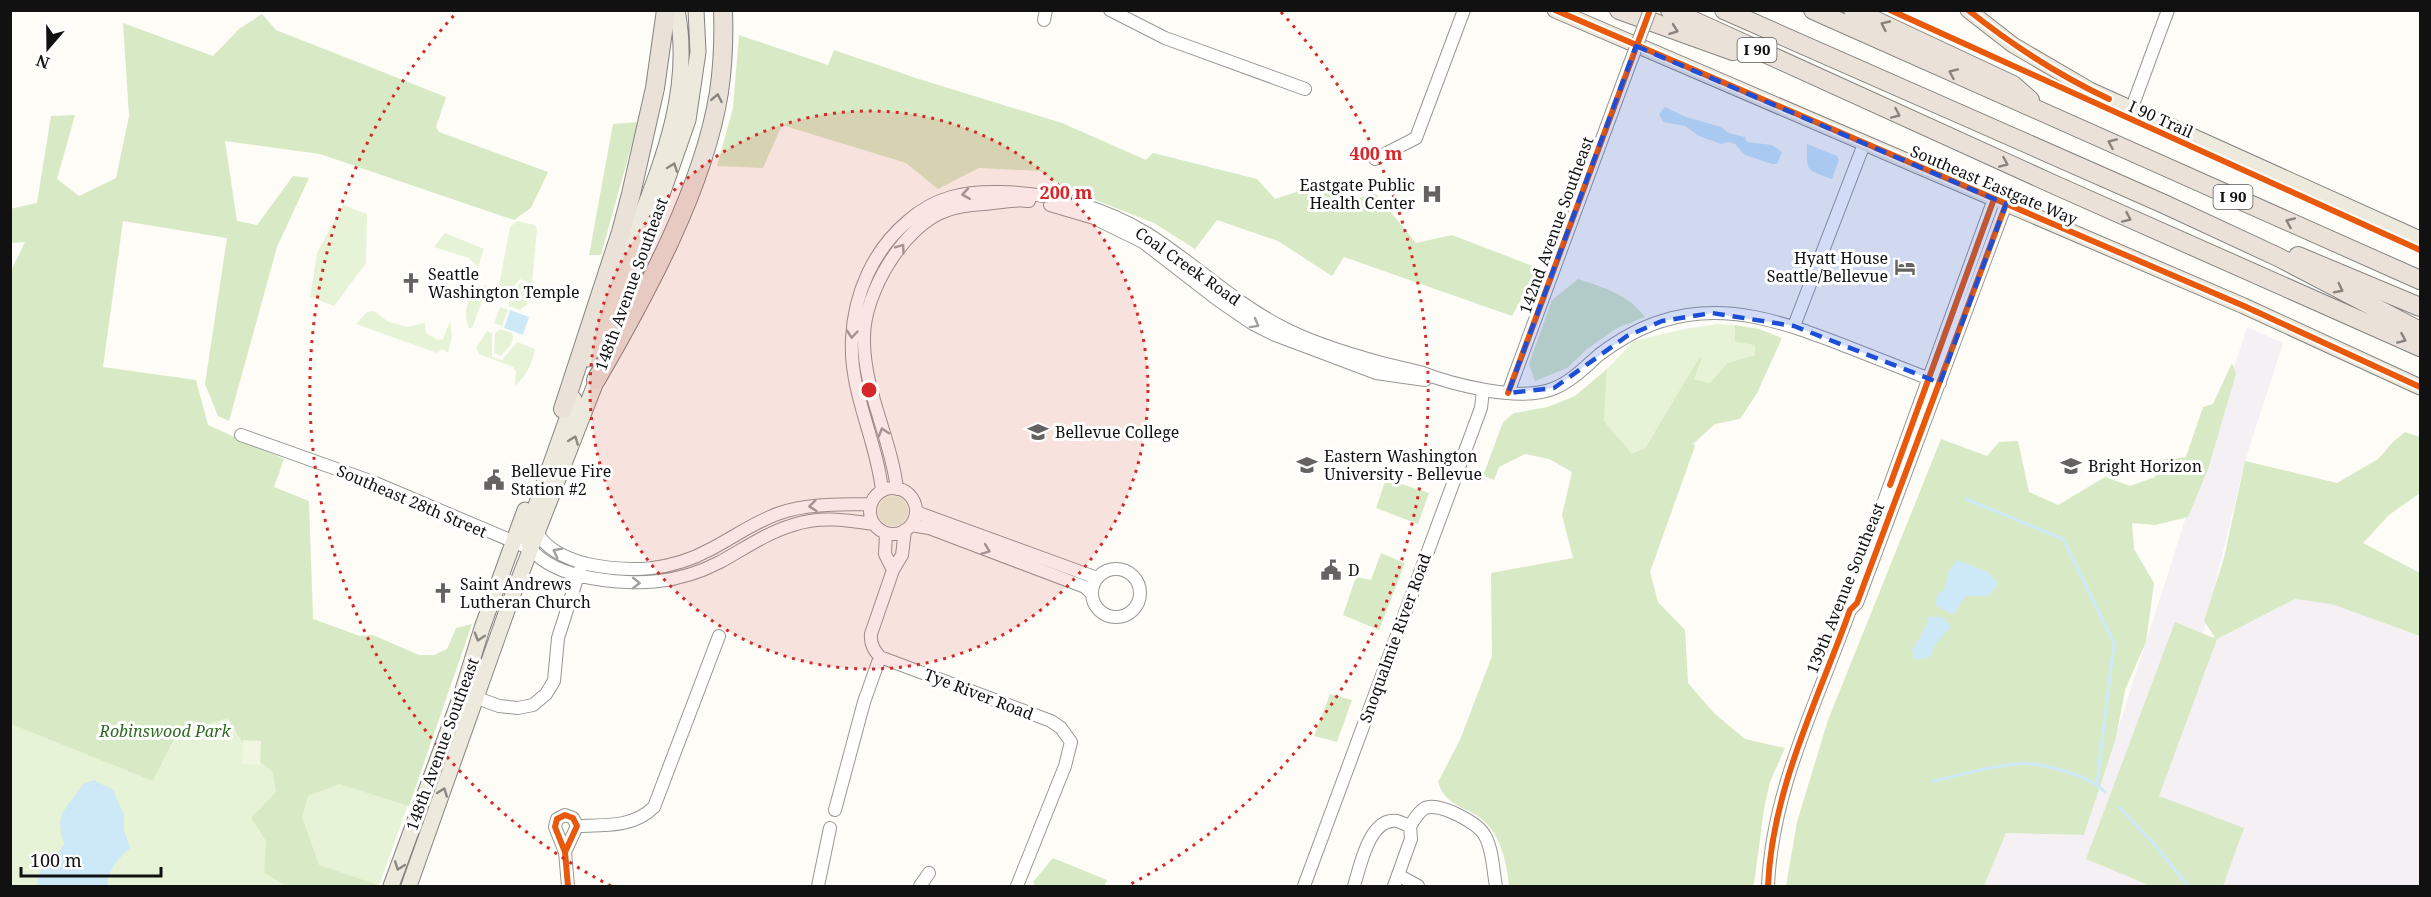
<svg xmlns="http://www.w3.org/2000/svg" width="2431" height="897" viewBox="0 0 2431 897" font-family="'Noto Serif',serif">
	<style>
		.industrial { fill: #f5f0f3 }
		.green { fill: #e7f3d7 }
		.forest { fill: #d8eac5 }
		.pitch { fill: #f0f6e1 }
		.water { fill: #cde8f7 }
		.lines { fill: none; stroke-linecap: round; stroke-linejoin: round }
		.stream { stroke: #cde8f7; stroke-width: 3 }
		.minor-casing { stroke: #979795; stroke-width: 14 }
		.major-casing { stroke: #858482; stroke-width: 17 }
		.highway-casing { stroke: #858482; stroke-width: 20 }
		.minor { stroke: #fffffe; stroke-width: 12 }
		.major { stroke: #ede9dc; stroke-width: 15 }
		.highway { stroke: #eae1d8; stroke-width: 18 }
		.minor-bridge-casing { stroke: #979795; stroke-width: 14; stroke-linecap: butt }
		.minor-bridge { stroke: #fffffe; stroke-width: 12 }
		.cycleway-casing { stroke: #fff; stroke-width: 10 }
		.cycleway { stroke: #e8590c; stroke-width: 6 }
		.oneway { stroke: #88837e }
		.oneway2 { stroke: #8a8881 }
		.oneway3 { stroke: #a0a09f }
		.marked { fill: #1d4ed8; fill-opacity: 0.2; stroke: #1d4ed8; stroke-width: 4.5; stroke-dasharray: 12 8; stroke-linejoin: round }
		.ring { fill: none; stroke: #d62828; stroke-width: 3; stroke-dasharray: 3 6 }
		.labels { text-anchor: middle; stroke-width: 6; stroke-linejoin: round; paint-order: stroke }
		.shield { fill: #fff; stroke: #585858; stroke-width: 1.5 }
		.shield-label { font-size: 15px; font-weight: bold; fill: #111 }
		.street-label { font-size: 16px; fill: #111; stroke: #fff }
		.poi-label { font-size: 16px; fill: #111; stroke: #fff; text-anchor: start }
		.park-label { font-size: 16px; font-style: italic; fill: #2f6b1f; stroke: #fff }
		.centre { fill: #d62828; stroke: #fff; stroke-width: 3 }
		.ring-label { font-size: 18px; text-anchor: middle; font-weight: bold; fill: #d62828; stroke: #fff; stroke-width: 6; stroke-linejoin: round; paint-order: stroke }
	</style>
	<rect width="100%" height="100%" fill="#fdfcf7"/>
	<path class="industrial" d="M 2247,327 L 2283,343 L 2245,461 L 2201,643 L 2319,586 L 2420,629 L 2420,886 L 1984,886 L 2006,833 L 2084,835 Z"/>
	<path class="green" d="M 343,205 L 367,214 L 366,263 L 334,306 L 310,297 L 317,253 Z
		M 517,221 L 535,225 L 537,229 L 530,305 L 530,283 L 520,279 L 505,297 L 500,295 L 498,291 L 510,227 Z
		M 445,233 L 484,249 L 478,267 L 469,258 L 434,247 Z
		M 520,283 L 527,285 L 527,305 L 520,310 L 509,306 L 509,298 Z
		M 485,285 L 487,288 L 472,328 L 469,328 C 462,312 467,292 485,285 Z
		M 500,307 L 508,310 L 502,326 L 494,323 Z
		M 374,311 L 387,321 L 407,327 L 425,323 L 426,333 L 438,340 L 443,339 L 450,321 L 452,337 L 448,353 L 442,349 L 437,353 L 356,324 L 367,312 Z
		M 1718,324 L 1735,325 L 1735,342 L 1756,345 L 1755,355 L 1727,363 L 1710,383 L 1694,379 L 1702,360 L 1700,356 L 1645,448 L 1632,455 L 1604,421 L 1607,369 L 1634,341 L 1684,329 Z
		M 500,329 L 512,333 C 516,342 507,349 501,356 L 494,353 L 495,333 Z
		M 487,331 L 492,333 L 492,357 L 502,360 L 517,342 L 535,349 C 532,364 527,375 515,386 L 516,371 L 513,367 L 479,354 L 476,348 Z
		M 10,358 L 235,594 L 453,678 L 379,886 L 11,886 Z
		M878 511a15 15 0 1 1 30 0a15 15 0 1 1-30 0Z"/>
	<path class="forest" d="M 262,14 L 276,30 L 446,97 L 436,127 L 439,132 L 548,172 L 531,208 L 514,220 L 320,154 L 225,141 L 237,221 L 257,225 L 293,176 L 309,178 L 277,247 L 229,421 L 218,416 L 205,384 L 227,238 L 123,221 L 103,367 L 196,380 L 208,425 L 284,459 L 274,487 L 309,501 L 313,619 L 360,636 L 373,635 L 419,655 L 434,655 L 447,649 L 456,628 L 472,624 L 409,806 L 339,784 L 308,796 L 302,817 L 319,865 L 375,884 L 375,886 L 287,886 L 264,873 L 266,841 L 251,818 L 276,792 L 273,772 L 248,752 L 228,718 L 177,733 L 153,781 L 11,724 L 10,273 L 25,242 L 11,243 L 10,209 L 37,203 L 51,116 L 75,115 L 57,179 L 79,196 L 116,178 L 129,116 L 123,23 L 213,56 L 239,29 Z
		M 739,35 L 828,65 L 834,50 L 919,79 L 1062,123 L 1146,160 L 1153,153 L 1257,179 L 1275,199 L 1318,185 L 1347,200 L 1376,194 L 1416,243 L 1452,235 L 1538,268 L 1512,316 L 1344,257 L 1332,276 L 1278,241 L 1217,220 L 1195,249 L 1154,223 L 1065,188 L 1040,171 L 979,168 L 938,189 L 906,163 L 782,125 L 763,168 L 717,166 L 733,108 Z
		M 638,122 L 601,255 L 589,255 L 613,124 Z
		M 1578,279 C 1603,287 1629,295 1645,317 L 1617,328 L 1587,349 L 1567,368 L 1535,381 L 1529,364 L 1552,300 Z
		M 1735,325 L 1759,329 L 1782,338 L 1757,393 L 1740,419 L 1715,424 L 1693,444 L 1695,446 L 1650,572 L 1658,602 L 1685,630 L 1688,683 L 1714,713 L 1745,739 L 1785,748 L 1770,782 L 1764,809 L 1754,884 L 1750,886 L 1509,886 C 1507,864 1501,836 1484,821 C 1466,805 1446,808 1438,782 L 1460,740 L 1492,656 L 1491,573 L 1573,558 L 1562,515 L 1572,472 L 1549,459 L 1525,454 L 1499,467 L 1494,480 L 1483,476 L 1503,422 L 1514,413 L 1548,407 L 1575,396 L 1607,369 L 1604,421 L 1632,454 L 1645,448 L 1700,356 L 1702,359 L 1694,379 L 1710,383 L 1727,363 L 1755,355 L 1755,345 L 1735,342 Z
		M 2232,363 L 2236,374 L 2208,469 L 2188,517 L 2155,525 L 2132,523 L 2134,549 L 2154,583 L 2146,642 L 2125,690 L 2116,738 L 2084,835 L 2006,833 L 1984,886 L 1786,886 L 1797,822 L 1828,720 L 1941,439 L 1987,456 L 1999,442 L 2018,441 L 2029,492 L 2058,505 L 2105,477 L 2130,486 L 2155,477 L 2160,460 L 2186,457 L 2203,407 L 2213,404 Z
		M 2405,432 L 2420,437 L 2420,493 L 2389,515 L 2363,543 L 2420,573 L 2420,636 L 2332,604 L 2295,599 L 2217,639 L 2159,796 L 2244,828 L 2223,886 L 2145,886 L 2146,884 L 2086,859 L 2175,622 L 2216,639 L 2204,621 L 2224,558 L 2245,461 L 2337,483 L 2378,459 L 2393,442 Z
		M 1386,479 L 1429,493 L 1418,524 L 1376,508 Z
		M 1381,553 L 1405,563 L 1379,630 L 1343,615 L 1356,577 L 1371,580 Z
		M 1330,694 L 1352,700 L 1337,742 L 1314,736 Z
		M 1053,858 L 1107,880 L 1104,886 L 1036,886 L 1033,882 Z"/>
	<path class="pitch" d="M 243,740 L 261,741 L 260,765 L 242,764 Z"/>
	<path class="water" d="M 1665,107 L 1686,117 L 1721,127 L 1729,133 L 1745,137 L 1747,142 L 1772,145 L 1782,152 L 1777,164 L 1772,164 L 1745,155 L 1735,144 L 1728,142 L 1721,144 L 1699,136 L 1685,126 L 1663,122 L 1659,114 Z
		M 1807,144 L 1837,156 L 1839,160 L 1832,179 C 1805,169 1807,173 1807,144 Z
		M 510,310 L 529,317 L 523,335 L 504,328 Z
		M 1957,560 L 1988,572 L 1998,583 L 1989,596 L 1966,596 L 1953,615 L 1935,605 L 1937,595 L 1945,588 L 1948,572 Z
		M 1928,617 L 1942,617 L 1951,626 L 1935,645 L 1930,657 L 1915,660 L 1912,650 L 1926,627 Z
		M 94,780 L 113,790 L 124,815 L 124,830 L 130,848 C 118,859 108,869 107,886 L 37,886 C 37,862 55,862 64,844 C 53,811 68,809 83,784 Z"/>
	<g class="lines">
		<path class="stream" d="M 1966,499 L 2063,539 L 2114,643 L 2097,783
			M 1933,781 C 1960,775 1987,767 2015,764 C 2038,761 2089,775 2105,792
			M 2119,807 L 2154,844 L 2188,886"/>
		<g class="minor-casing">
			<path id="minor" d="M 1110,10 L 1165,38 L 1305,89
				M 1044,20 L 1046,10
				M 2131,110 L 2168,10
				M 1375,159 L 1416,138 L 1464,10
				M 1050,205 L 1094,218 L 1143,242 L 1218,300 L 1253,324 L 1275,335 L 1376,373 L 1425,380
				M 1794,326 L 1864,144
				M 1508,393 L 1629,66
				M 241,435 L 373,482 L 531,549 C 545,566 569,574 591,578 C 637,586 678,584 720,562 C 744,549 766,533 793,525 C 820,516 846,520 874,524
				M870 511a23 23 0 1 1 46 0a23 23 0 1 1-46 0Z
				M 897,489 C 891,437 863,390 864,337 C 864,293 904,224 948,210 C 962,205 978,205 993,203 C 1005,202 1018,199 1029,201
				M 882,491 C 877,440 849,392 852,339 C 854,294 873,250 908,221 C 935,197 965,191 1000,192 C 1052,193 1104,207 1148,234 C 1194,263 1233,302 1282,327 C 1312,343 1349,354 1382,363 C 1396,367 1410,369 1423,373 C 1443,381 1464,386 1485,390 C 1507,394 1534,397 1555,388 C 1572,381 1586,366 1600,354 C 1619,340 1639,328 1662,321 C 1727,300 1788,324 1848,347 C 1878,359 1909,371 1940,383
				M 916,512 L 1097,578
				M 911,525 L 929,528 L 1085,587 L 1092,594
				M 905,530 L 902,555 L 893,570 L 871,634 C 870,644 874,650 880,657 L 1051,721 L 1061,728 L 1071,742 L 1065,766 L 1017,886
				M 886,533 L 885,554 L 893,570
				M 538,534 C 548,551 568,559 587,564 C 631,573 671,571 711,549 C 734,537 756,521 780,513 C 810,503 841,505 871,504
				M1092 593a24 24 0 1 1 48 0a24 24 0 1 1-48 0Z
				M 1850,610 L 1848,600 L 1994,199
				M 469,695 L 499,706 L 518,708 L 533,705 L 546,694 L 554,681 L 558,638 L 580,569
				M 835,810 L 864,702 L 880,657
				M 577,826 C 604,825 633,828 654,807 L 719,636
				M 1410,826 C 1414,820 1418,812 1425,808 C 1439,802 1479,823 1485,836 C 1493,850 1493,871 1496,886
				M 565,852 L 577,826 L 573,818 L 565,815 L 557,819 L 555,827 L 565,852 L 568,886
				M 1398,875 L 1418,886
				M 818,886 L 830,828
				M 920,886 L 929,873
				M 1304,886 L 1481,408 L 1483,390
				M 1354,886 C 1360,867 1369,817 1397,821 C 1401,822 1406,825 1410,826 L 1411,839 L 1394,886
				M 1768,886 C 1772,789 1818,700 1850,610 L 1857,603 L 2006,204"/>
		</g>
		<g class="major-casing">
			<path id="major" d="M 1555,10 L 2244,306 L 2420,387
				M 1968,10 L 2013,45 L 2090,90 L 2420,239
				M 609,346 L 688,120 L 698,52 L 696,10
				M 588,359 C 604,315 621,271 637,227 C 664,157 692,87 677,10
				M 531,549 L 527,538 L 528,528 L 574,399
				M 391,886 L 462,693 L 482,628 L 525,510
				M 409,886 L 510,602 L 601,369"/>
		</g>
		<g class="highway-casing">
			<path id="highway" d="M 1619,10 L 1733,51
				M 1670,10 L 2055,185 L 2420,347
				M 1724,10 L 2164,204 L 2278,257 L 2420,331
				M 1813,10 L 2420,280
				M 1853,10 L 2013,85 L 2030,100
				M 2298,256 L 2420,307
				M 596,380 C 644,297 704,188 719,92 C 723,65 724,38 723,10
				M 563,409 L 621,232 L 631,194 L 655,88 L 666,10"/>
		</g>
		<use href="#minor" class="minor"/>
		<use href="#major" class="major"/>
		<use href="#highway" class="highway"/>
		<g class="minor-bridge-casing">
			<path id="minor-bridge" d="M 1629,66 L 1650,10"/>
		</g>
		<use href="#minor-bridge" class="minor-bridge"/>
		<g class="cycleway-casing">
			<path id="cycleway" d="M 1555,10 L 2244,306 L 2420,387
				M 1890,10 L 2420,250
				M 1968,10 C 2012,45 2058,75 2109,99
				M 1508,393 L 1650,10
				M 1890,485 L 1994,199
				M 565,852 L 577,826 L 573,818 L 565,815 L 557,819 L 555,827 L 565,852 L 568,886
				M 1768,886 C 1772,789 1818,700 1850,610 L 1857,603 L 2006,204"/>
		</g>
		<use href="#cycleway" class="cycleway"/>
	</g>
	<defs><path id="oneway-chevron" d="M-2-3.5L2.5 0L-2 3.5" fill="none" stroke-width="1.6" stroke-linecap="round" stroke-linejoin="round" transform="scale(1.5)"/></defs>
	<g class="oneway">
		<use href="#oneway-chevron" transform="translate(1885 25) rotate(-155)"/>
		<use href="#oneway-chevron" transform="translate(1674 30) rotate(20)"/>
		<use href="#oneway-chevron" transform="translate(1953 73) rotate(-156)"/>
		<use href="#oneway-chevron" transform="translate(717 98) rotate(-79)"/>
		<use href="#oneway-chevron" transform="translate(1896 114) rotate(24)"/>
		<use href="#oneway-chevron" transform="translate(2112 143) rotate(-156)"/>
		<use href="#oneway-chevron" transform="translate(2004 163) rotate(24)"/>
		<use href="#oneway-chevron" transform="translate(2127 218) rotate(24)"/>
		<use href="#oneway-chevron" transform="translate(2290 222) rotate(-156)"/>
		<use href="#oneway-chevron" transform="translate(2339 289) rotate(27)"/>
		<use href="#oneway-chevron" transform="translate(2402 339) rotate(24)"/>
	</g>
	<g class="oneway2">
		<use href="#oneway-chevron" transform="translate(673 167) rotate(-70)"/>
		<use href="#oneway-chevron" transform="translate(574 440) rotate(-69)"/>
		<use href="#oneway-chevron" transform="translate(479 637) rotate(107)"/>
		<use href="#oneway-chevron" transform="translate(443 792) rotate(-70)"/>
		<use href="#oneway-chevron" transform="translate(399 866) rotate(110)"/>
	</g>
	<g class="oneway3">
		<use href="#oneway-chevron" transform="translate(966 194) rotate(171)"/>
		<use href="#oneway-chevron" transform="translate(901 248) rotate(-54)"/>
		<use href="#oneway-chevron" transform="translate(1255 324) rotate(29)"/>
		<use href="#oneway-chevron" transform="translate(852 334) rotate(95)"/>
		<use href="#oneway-chevron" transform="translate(883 432) rotate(-107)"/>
		<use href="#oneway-chevron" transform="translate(813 506) rotate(174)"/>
		<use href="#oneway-chevron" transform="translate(986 550) rotate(21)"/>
		<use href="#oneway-chevron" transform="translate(557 552) rotate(-153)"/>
		<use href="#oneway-chevron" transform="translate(636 583) rotate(1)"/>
	</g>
	<path class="marked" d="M 1636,46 L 2006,204 L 1940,383 L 1794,326 L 1712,313 L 1662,321 L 1627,336 L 1554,388 L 1508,393 Z"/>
	<circle cx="869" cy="390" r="279" fill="#d62828" fill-opacity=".12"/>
	<g class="ring">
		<circle cx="869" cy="390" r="279"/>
		<path d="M611 886A559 559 0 0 1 457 12M1281 12A559 559 0 0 1 1127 886"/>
	</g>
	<defs>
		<g id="hospital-bare" transform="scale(1.62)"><path d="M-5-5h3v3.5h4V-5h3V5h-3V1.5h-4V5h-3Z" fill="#646362" stroke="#fff" stroke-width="2.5" paint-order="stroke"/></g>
		<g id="hotel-bare" transform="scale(1.62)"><path d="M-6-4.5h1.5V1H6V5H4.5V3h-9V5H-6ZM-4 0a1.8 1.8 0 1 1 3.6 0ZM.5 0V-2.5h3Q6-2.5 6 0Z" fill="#646362" stroke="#fff" stroke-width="2.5" paint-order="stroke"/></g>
		<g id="church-bare" transform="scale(1.62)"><path d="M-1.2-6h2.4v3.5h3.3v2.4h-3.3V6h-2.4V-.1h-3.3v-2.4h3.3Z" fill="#646362" stroke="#fff" stroke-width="2.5" paint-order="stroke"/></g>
		<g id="university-bare" transform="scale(1.62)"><path d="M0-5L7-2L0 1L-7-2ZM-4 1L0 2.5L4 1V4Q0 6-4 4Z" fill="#646362" stroke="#fff" stroke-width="2.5" paint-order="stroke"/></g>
		<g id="school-bare" transform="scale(1.62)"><path d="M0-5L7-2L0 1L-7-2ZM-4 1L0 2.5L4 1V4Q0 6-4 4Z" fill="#646362" stroke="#fff" stroke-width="2.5" paint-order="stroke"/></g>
		<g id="civic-bare" transform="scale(1.62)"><path d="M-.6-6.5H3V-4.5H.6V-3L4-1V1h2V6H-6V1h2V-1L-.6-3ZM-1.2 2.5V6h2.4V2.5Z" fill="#646362" stroke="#fff" stroke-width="2.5" paint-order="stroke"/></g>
	</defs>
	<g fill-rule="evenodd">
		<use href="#hospital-bare" x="1432" y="194"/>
		<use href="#hotel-bare" x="1905" y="267"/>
		<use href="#church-bare" x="411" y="283"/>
		<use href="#university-bare" x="1038" y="432"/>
		<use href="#university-bare" x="1307" y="465"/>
		<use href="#school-bare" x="2071" y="466"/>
		<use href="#civic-bare" x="494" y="480"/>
		<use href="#civic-bare" x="1331" y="570"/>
		<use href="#church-bare" x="443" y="593"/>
	</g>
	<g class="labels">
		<g class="shield">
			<rect x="1737.5" y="38" width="39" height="24" rx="4.5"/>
			<rect x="2213.5" y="185" width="39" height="24" rx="4.5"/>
		</g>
		<g class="shield-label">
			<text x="1757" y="55">I 90</text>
			<text x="2233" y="202">I 90</text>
		</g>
		<g class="street-label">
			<text transform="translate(2161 119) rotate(24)" y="6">I 90 Trail</text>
			<text transform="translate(1994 185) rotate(23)" y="6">Southeast Eastgate Way</text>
			<text transform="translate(1556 225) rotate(-70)" y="6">142nd Avenue Southeast</text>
			<text transform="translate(1188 266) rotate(35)" y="6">Coal Creek Road</text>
			<text transform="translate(631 284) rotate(-70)" y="6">148th Avenue Southeast</text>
			<text transform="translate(412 501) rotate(23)" y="6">Southeast 28th Street</text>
			<text transform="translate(1845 588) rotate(-68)" y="6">139th Avenue Southeast</text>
			<text transform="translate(1395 638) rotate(-70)" y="6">Snoqualmie River Road</text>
			<text transform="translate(979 694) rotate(21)" y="6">Tye River Road</text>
			<text transform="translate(442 744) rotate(-70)" y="6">148th Avenue Southeast</text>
		</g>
		<g class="poi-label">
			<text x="1415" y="191" text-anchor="end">Eastgate Public<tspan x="1415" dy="18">Health Center</tspan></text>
			<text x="1888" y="264" text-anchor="end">Hyatt House<tspan x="1888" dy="18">Seattle/Bellevue</tspan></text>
			<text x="428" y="280">Seattle<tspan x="428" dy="18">Washington Temple</tspan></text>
			<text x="1055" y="438">Bellevue College</text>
			<text x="1324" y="462">Eastern Washington<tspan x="1324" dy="18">University - Bellevue</tspan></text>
			<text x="2088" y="472">Bright Horizon</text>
			<text x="511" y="477">Bellevue Fire<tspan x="511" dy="18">Station #2</tspan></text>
			<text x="1348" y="576">D</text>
			<text x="460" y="590">Saint Andrews<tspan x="460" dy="18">Lutheran Church</tspan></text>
		</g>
		<g class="park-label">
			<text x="165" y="737">Robinswood Park</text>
		</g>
	</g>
	<circle cx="869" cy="390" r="9" class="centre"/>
	<g class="ring-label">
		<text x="1376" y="160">400 m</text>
		<text x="1066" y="199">200 m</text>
	</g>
	<rect width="2431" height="897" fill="none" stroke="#111111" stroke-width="24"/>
	<g transform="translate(48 48) rotate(200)" stroke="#ffffff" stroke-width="4.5" paint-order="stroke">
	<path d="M0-4.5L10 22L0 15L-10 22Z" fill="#111111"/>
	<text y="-9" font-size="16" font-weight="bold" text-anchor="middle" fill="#111111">N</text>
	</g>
	<path d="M21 867v9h140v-9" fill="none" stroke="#111111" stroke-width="3"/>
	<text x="30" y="867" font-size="18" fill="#111111" stroke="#ffffff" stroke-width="4.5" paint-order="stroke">100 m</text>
</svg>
